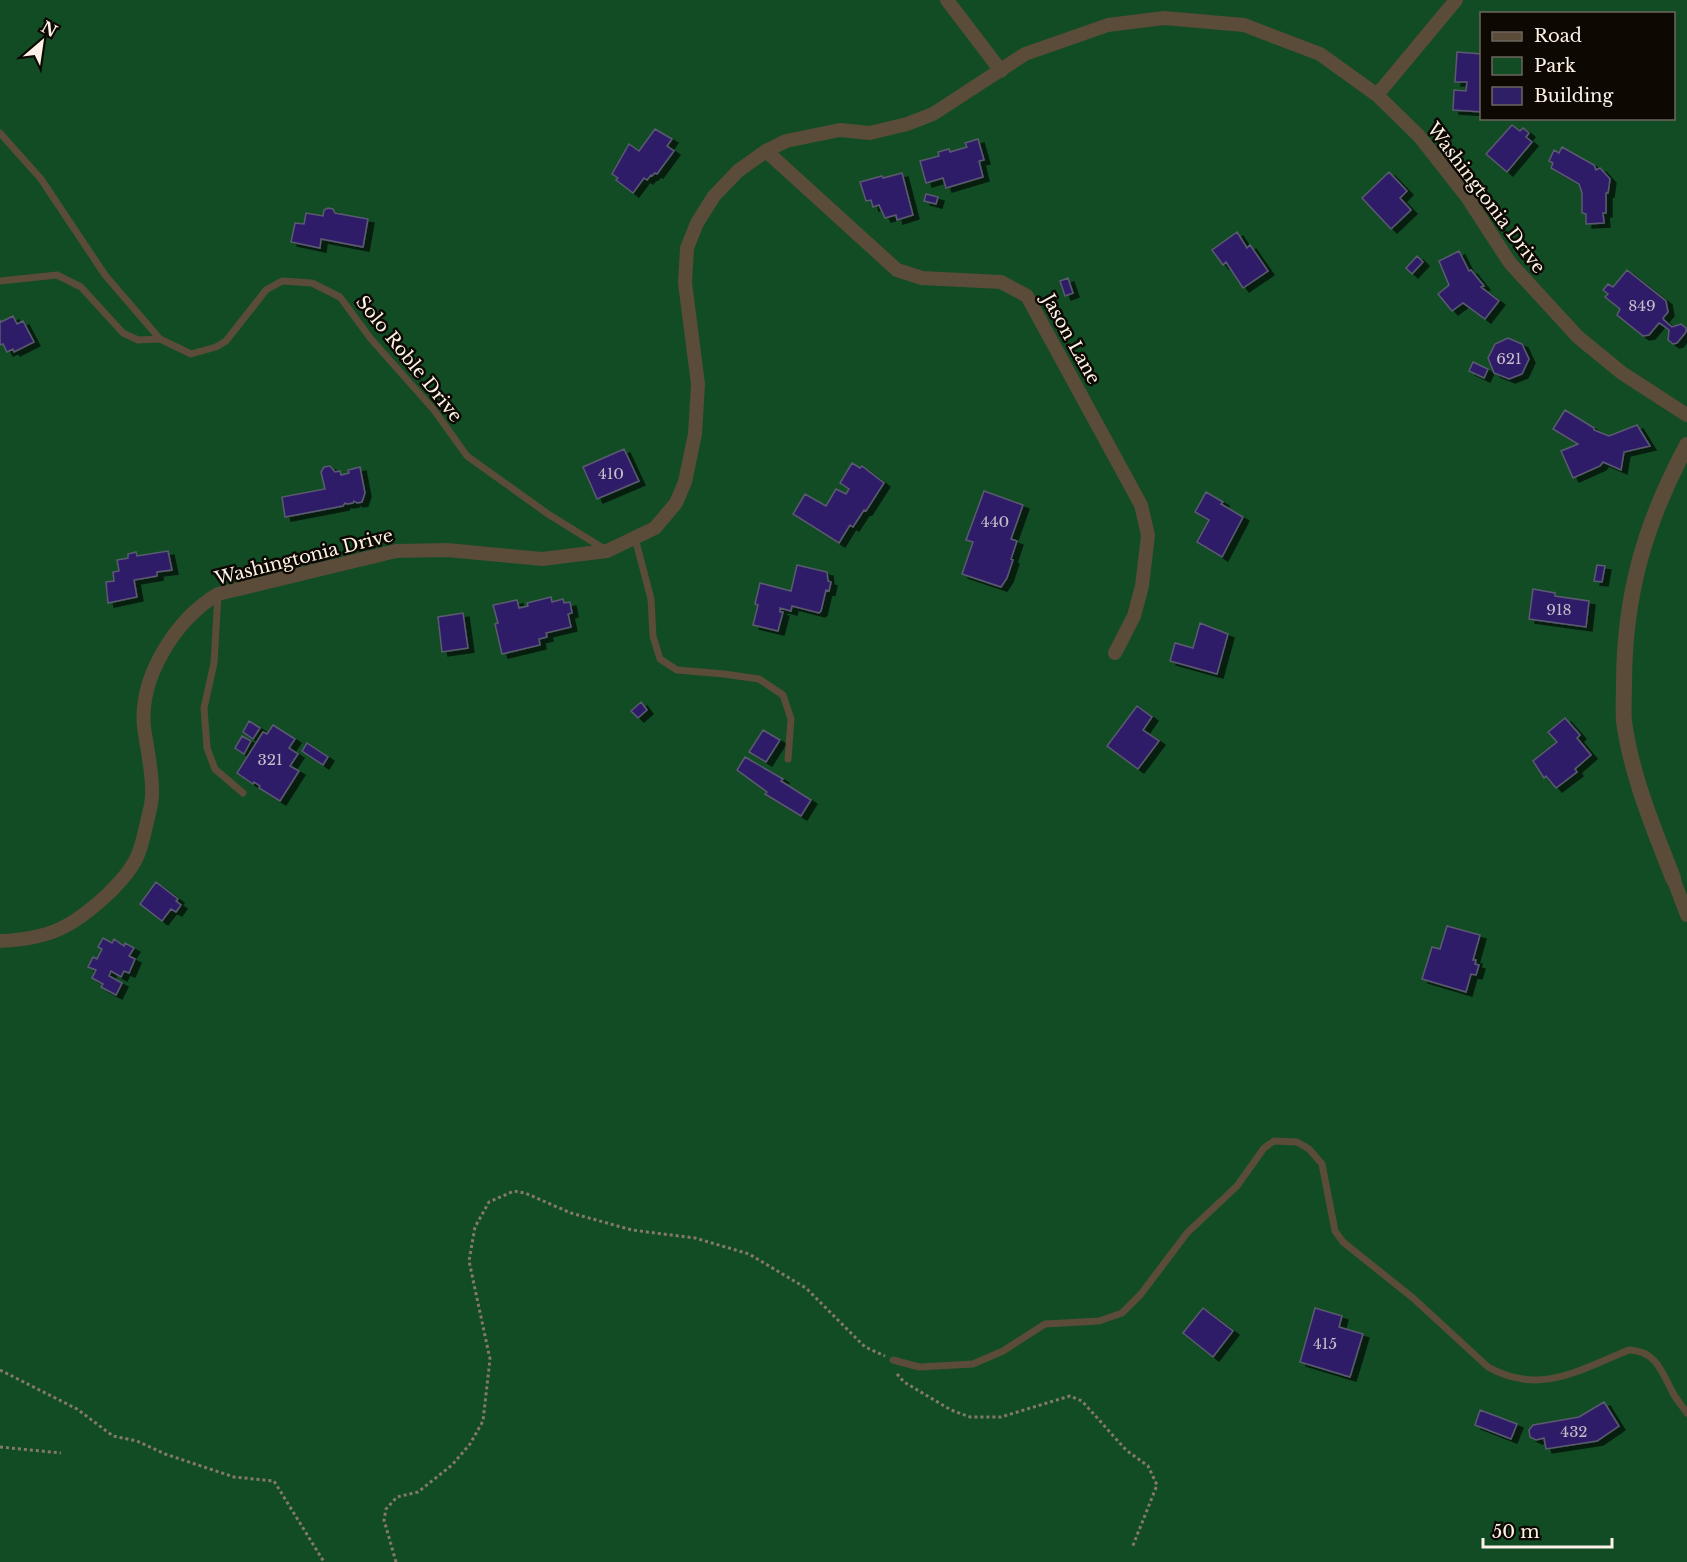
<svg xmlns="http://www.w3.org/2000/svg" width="1687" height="1562" viewBox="0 0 1687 1562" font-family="'Libre Baskerville',serif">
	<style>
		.green { fill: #114c25; fill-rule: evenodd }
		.building { fill: #2f1f67; stroke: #5b5a70; stroke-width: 1.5; filter: url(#shadow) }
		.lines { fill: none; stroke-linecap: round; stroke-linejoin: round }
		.path { stroke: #85796a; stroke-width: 3; stroke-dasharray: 3 3; stroke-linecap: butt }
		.service { stroke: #5b4b39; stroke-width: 7 }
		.minor { stroke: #5b4b39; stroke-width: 14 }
		.tertiary { stroke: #5b4b39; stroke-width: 16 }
		.labels { text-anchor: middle; stroke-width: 5; stroke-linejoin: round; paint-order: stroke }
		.number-label { font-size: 15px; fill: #c9bdc7 }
		.street-label { font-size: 18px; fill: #fcf2e7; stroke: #0e0803 }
	</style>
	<defs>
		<filter id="shadow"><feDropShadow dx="6" dy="4" stdDeviation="0" flood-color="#0009"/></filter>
	</defs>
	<rect width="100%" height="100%" fill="#2a1c0b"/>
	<path class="green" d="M 0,0 L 1687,0 L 1687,1562 L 0,1562 ZM 1482,14 L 1674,14 L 1674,118 L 1482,118 Z"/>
	<path class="building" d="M 1457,52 L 1482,54 L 1482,112 L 1453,110 L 1454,90 L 1466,91 L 1467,82 L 1455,82 Z
		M 1512,125 L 1520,131 L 1523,128 L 1529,133 L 1526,137 L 1532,142 L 1507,172 L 1486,154 Z
		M 655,129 L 672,139 L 667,146 L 674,151 L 657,174 L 655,173 L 652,176 L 651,175 L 647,180 L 644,178 L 633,193 L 616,180 L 618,178 L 612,174 L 629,144 L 639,151 Z
		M 978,139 L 984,160 L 979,161 L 983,177 L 946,188 L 943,178 L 926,183 L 920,161 L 939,156 L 938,152 L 949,149 L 950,152 L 967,147 L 965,143 Z
		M 1562,147 L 1594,165 L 1596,170 L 1600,168 L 1610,179 L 1608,193 L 1606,193 L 1606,213 L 1603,213 L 1604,223 L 1586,224 L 1586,214 L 1582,213 L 1582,193 L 1579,184 L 1551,168 L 1553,163 L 1549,161 L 1554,150 L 1559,153 Z
		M 1389,172 L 1407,191 L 1400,198 L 1411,210 L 1391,229 L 1362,198 Z
		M 902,173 L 913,215 L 897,220 L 896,215 L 885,218 L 879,205 L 873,207 L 871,200 L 866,201 L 860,182 L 882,176 L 883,178 Z
		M 926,194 L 938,197 L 936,204 L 924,201 Z
		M 328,208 L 333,209 L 335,213 L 368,219 L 363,247 L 321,239 L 320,248 L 291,242 L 295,223 L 304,224 L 306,213 L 323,216 L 324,210 Z
		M 1237,232 L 1247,248 L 1250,245 L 1268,271 L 1243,288 L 1226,262 L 1223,265 L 1212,250 Z
		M 1459,251 L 1469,271 L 1471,270 L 1484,286 L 1481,287 L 1499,301 L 1485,319 L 1463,303 L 1452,311 L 1438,294 L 1449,285 L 1439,261 Z
		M 1417,256 L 1423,262 L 1412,274 L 1406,268 Z
		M 1627,270 L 1666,301 L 1668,312 L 1663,318 L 1664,320 L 1672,327 L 1681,324 L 1686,328 L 1686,332 L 1677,343 L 1673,344 L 1668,340 L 1669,330 L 1661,324 L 1659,323 L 1649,335 L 1643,336 L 1617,315 L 1620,309 L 1605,297 L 1608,294 L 1603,290 L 1608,284 L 1613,287 Z
		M 1068,278 L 1073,293 L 1065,296 L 1060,281 Z
		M 13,316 L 17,324 L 23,321 L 34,342 L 14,352 L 13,349 L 7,352 L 3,344 L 0,345 L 0,320 L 1,322 Z
		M 1508,338 L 1522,344 L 1529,359 L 1522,374 L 1509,379 L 1494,373 L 1488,358 L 1495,344 Z
		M 1473,362 L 1488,369 L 1484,378 L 1469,371 Z
		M 1565,410 L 1594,428 L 1594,430 L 1609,436 L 1637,425 L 1650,446 L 1624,452 L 1621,470 L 1603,462 L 1600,466 L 1573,478 L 1561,451 L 1578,444 L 1553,429 Z
		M 624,449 L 639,481 L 597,499 L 583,467 Z
		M 852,463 L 860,468 L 862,466 L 884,483 L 866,511 L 864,510 L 853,527 L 850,525 L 839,543 L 793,514 L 805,494 L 826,506 L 836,489 L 846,494 L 849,489 L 840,483 Z
		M 330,466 L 335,472 L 340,471 L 341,475 L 349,473 L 348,470 L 360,467 L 365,493 L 362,502 L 357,503 L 354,501 L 353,503 L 347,504 L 345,503 L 343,506 L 285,517 L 282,497 L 325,489 L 321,472 L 324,467 Z
		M 984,491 L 1023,505 L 1011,539 L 1017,541 L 1011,559 L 1013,560 L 1007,578 L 1001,587 L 962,574 L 973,542 L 966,540 Z
		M 1206,492 L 1223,502 L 1221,504 L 1243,517 L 1222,557 L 1197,542 L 1209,520 L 1195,512 Z
		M 168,551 L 172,570 L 157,572 L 157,576 L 134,580 L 137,597 L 108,603 L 106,582 L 114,581 L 113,572 L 119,571 L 117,560 L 128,558 L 128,554 L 136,552 L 137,556 Z
		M 797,565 L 827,572 L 828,581 L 831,582 L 829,591 L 826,590 L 821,611 L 819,613 L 792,606 L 791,611 L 780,608 L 780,612 L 783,612 L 778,631 L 753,625 L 758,605 L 755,604 L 760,583 L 791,591 Z
		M 1597,565 L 1605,566 L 1602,582 L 1594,581 Z
		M 1533,589 L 1555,593 L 1555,596 L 1589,601 L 1586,627 L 1529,619 Z
		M 551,597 L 552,602 L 563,599 L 564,603 L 570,602 L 572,613 L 568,614 L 571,627 L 546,633 L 547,637 L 539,639 L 540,645 L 502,654 L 495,624 L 498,623 L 493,605 L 517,600 L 519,608 L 528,606 L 527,603 Z
		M 463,613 L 468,648 L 442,652 L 438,617 Z
		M 1200,623 L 1228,634 L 1217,674 L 1170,661 L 1175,643 L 1193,648 Z
		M 641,702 L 647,710 L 638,718 L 631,711 Z
		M 1137,706 L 1152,717 L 1143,730 L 1159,741 L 1138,769 L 1107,746 Z
		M 1565,718 L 1580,735 L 1577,738 L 1591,755 L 1575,769 L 1577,772 L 1556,788 L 1546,776 L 1544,778 L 1533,761 L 1557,742 L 1548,732 Z
		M 249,721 L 260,728 L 253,739 L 243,732 Z
		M 273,725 L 295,739 L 289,748 L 298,754 L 290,766 L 299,771 L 280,801 L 259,788 L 260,786 L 254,782 L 253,784 L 237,773 L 263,732 L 267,734 Z
		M 763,730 L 780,740 L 766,762 L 749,752 Z
		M 242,736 L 251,741 L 244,754 L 235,748 Z
		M 307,743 L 328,757 L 323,765 L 302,751 Z
		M 745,757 L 783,779 L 781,781 L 811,800 L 801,816 L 765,794 L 767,792 L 737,770 Z
		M 156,882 L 178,899 L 176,901 L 181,905 L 176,912 L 171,909 L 162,921 L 140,904 Z
		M 1447,926 L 1480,935 L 1473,960 L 1476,960 L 1475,964 L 1479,965 L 1476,975 L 1471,974 L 1466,992 L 1422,979 L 1432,947 L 1440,949 Z
		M 103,938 L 112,943 L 114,939 L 124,946 L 125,943 L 134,948 L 129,956 L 135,959 L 129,973 L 124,971 L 121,977 L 111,971 L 109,976 L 122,983 L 116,995 L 101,987 L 103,984 L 92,978 L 96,970 L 88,967 L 93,957 L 97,959 L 102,949 L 98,947 Z
		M 1203,1308 L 1233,1331 L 1213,1357 L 1183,1333 Z
		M 1315,1308 L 1342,1316 L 1339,1327 L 1363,1334 L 1350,1377 L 1300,1362 Z
		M 1604,1402 L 1619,1426 L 1597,1441 L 1546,1449 L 1544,1438 L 1536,1440 L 1530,1437 L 1529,1430 L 1533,1425 L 1579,1417 Z
		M 1480,1410 L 1517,1424 L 1511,1439 L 1475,1425 Z"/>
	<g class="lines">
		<path class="path" d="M 0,1370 L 77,1409 L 113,1436 L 137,1441 L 165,1454 L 234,1477 L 274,1481 L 324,1562
			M 897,1374 L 904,1382 L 951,1410 L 970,1417 L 1001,1417 L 1070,1396 L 1082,1401 L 1126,1450 L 1148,1466 L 1157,1485 L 1132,1548
			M 0,1447 L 61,1453
			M 396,1562 L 384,1520 L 386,1509 L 397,1497 L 418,1492 L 452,1465 L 470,1444 L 483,1421 L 490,1359 L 469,1261 L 475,1227 L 489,1202 L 514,1191 L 525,1193 L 571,1213 L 632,1230 L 695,1238 L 749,1254 L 806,1288 L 865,1347 L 885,1356"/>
		<path class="service" d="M 0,133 L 41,179 L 105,275 L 160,339 L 191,354 L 216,347 L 226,341 L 266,290 L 282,281 L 312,283 L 340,297 L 371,339 L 434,410 L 467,456 L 548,514 L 606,550
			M 0,281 L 57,275 L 81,287 L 123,333 L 138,340 L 160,339
			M 635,538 L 651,599 L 653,636 L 660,659 L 677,670 L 724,674 L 759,679 L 783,695 L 791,719 L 788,759
			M 218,594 L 214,663 L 204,708 L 207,748 L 215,769 L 243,793
			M 893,1360 L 919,1367 L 973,1364 L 1003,1351 L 1045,1324 L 1099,1321 L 1122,1313 L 1141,1294 L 1187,1233 L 1237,1186 L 1264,1148 L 1274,1141 L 1297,1142 L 1309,1149 L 1322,1164 L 1335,1231 L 1343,1242 L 1413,1298 L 1488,1367 C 1540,1396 1579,1370 1629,1350 C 1657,1351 1662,1373 1673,1393 C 1677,1400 1682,1406 1687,1413"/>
		<path class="minor" d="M 947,0 L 1001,71
			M 1377,95 L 1456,0
			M 766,151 L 897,270 L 922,278 L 1001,282 L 1027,296 L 1141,505 L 1148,535 L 1142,586 L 1134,616 L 1115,653
			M 1673,878 L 1687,915
			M 0,941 C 50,939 73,927 109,893 C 122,880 135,866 140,849 C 143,840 145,831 147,822 C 149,813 152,804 152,795 C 153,772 147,750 144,727 C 139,677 176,619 218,594 L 396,551 L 447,550 L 542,559 L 607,551 L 655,528 L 676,503 L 685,482 L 695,434 L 698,384 L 685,283 L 687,248 L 697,223 L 714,196 L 738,171 L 766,151 L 786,141 L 840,130 L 870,133 L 907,124 L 933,114 L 1025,54 L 1108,25 L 1164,18 L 1244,25 L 1320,54 L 1377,95 L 1419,136 L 1467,197 L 1510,263 L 1578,337 L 1622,373 L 1687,415"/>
		<path class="tertiary" d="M 1673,878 C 1654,829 1631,775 1624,721 C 1623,710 1624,697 1624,685 C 1624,595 1645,523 1687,445"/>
	</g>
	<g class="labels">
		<g class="number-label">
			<text x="1642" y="311">849</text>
			<text x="1509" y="364">621</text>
			<text x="611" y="479">410</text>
			<text x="995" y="527">440</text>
			<text x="1559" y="615">918</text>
			<text x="270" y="765">321</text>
			<text x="1325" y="1349">415</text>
			<text x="1574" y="1437">432</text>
		</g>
		<g class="street-label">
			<text transform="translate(1486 198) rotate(53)" y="6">Washingtonia Drive</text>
			<text transform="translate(1071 339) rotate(61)" y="6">Jason Lane</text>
			<text transform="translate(409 359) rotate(51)" y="6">Solo Roble Drive</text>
			<text transform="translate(304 557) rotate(-14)" y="6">Washingtonia Drive</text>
		</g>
	</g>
	<rect x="1480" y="12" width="195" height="108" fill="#0e0803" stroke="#6d665e" stroke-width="1.5"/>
	<rect x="1492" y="32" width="30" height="9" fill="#5b4b39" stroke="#6d665e" stroke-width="1.5"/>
	<text x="1534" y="42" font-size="18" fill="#fcf2e7">Road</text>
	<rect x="1492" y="57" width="30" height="18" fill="#114c25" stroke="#6d665e" stroke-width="1.5"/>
	<text x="1534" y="72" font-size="18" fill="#fcf2e7">Park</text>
	<rect x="1492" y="87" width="30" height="18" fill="#2f1f67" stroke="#6d665e" stroke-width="1.5"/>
	<text x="1534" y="102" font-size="18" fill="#fcf2e7">Building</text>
	<g transform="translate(42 42) rotate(29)" stroke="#0e0803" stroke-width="4.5" paint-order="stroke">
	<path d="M0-4.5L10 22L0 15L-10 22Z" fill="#fcf2e7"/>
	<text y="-9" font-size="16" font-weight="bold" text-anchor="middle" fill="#fcf2e7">N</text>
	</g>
	<path d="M1483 1538v9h129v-9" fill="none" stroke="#fcf2e7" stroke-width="3"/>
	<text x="1492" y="1538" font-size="18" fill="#fcf2e7" stroke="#0e0803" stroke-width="4.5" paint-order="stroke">50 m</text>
</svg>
